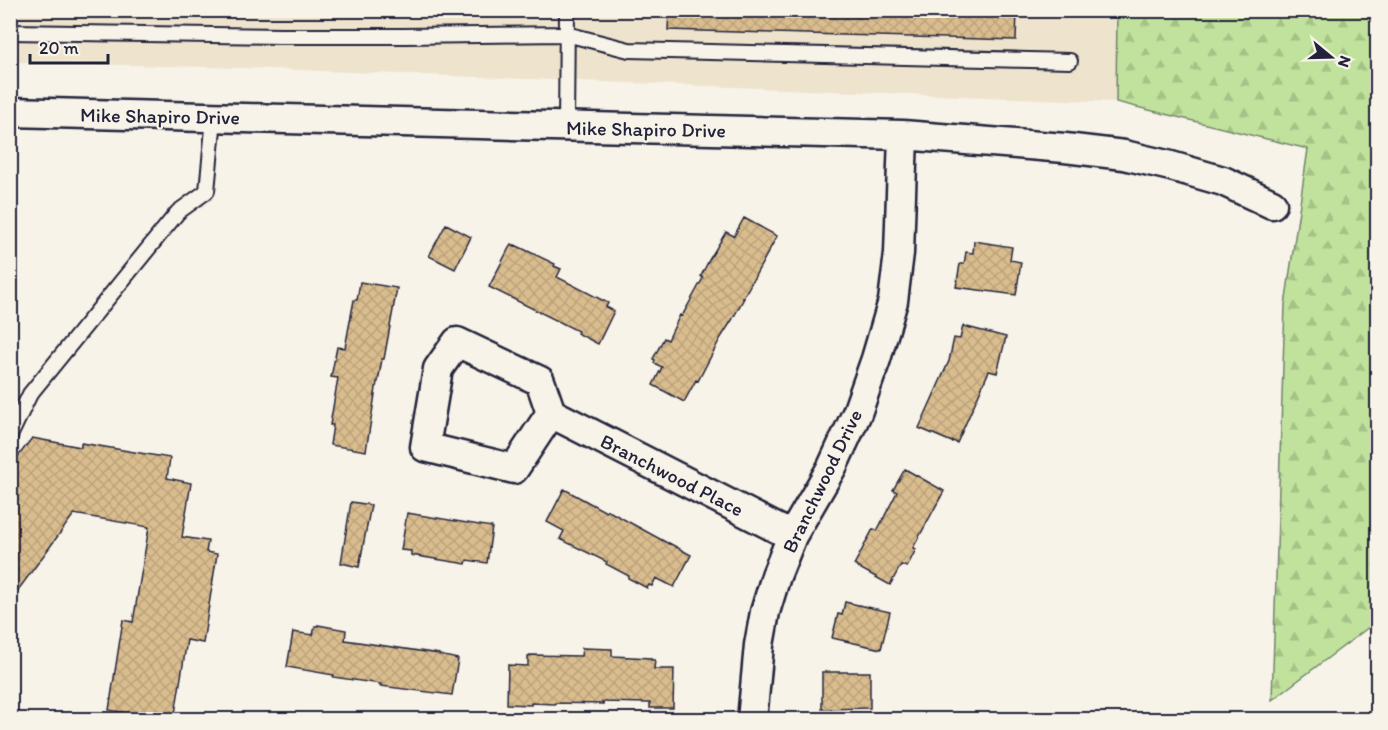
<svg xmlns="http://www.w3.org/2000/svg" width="1388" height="730" viewBox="0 0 1388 730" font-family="Itim,sans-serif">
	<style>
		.built { fill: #eee3cd }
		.forest { fill: url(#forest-firs); stroke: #71826c; stroke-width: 1.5 }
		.building { fill: url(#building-cross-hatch); stroke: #22223b; stroke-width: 1.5 }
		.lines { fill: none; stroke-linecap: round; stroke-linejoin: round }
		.service-casing { stroke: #22223b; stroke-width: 18 }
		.minor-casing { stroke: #22223b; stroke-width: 33 }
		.service { stroke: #f7f3e8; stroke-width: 14 }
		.minor { stroke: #f7f3e8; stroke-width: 28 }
		.labels { text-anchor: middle; stroke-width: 4.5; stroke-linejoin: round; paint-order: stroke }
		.street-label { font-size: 20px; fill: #22223b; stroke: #f7f3e8 }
	</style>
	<defs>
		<pattern id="forest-firs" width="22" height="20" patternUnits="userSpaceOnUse" patternTransform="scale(1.5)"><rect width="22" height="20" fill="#c0e29c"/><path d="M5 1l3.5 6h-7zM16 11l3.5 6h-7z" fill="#a5c287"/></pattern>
		<pattern id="building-cross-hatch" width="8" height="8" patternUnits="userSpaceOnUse" patternTransform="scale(1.5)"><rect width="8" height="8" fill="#dabd8e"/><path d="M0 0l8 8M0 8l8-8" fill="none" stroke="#bba27b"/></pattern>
	</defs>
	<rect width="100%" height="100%" fill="#f7f3e8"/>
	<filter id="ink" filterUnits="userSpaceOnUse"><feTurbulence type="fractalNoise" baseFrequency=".0167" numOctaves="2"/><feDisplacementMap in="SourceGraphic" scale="12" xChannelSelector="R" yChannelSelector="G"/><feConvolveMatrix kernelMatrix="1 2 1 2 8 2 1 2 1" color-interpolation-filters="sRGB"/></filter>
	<g filter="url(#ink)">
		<path class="built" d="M 11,10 L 1117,11 L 1116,102 L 245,68 L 11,62 Z"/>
		<path class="forest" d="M 1117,11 L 1377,11 L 1377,621 L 1272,700 L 1285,305 L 1308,149 L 1116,102 Z"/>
		<path class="building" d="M 669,10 L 1017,10 L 1016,40 L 668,30 Z
			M 744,218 L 777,236 L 743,298 L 744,298 L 732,320 L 720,339 L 698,381 L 696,380 L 684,402 L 653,385 L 662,367 L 654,363 L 655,360 L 653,359 L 664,338 L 668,340 L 680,315 L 682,316 L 703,278 L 701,276 L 709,260 L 726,232 L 734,236 Z
			M 446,224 L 471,237 L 455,269 L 429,256 Z
			M 974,241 L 1012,247 L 1010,260 L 1021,262 L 1016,295 L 956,287 L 960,264 L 964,264 L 966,252 L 973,253 Z
			M 511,244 L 515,246 L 515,245 L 555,264 L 554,266 L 561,269 L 557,277 L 608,303 L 606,307 L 614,311 L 598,344 L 577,333 L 578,331 L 489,287 Z
			M 360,282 L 397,288 L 384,359 L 382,359 L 378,382 L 377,382 L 366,451 L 330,445 L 333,425 L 330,425 L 338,378 L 331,377 L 337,347 L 345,348 L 354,300 L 357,300 Z
			M 963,326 L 1006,337 L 997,373 L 989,371 L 957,443 L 953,441 L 952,442 L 919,428 L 949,361 L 954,338 L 960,339 Z
			M 32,438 L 81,447 L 81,443 L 170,458 L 167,478 L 191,483 L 182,537 L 208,541 L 206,552 L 217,554 L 203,643 L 187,640 L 174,720 L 165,720 L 109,710 L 123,620 L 133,622 L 149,527 L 74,514 L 10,601 L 10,467 Z
			M 905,469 L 944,491 L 913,548 L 916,549 L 907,567 L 901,565 L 890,585 L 854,565 L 873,529 L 877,531 L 897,492 L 893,490 Z
			M 564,489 L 606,512 L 607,510 L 669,544 L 669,543 L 691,555 L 674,587 L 656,578 L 652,586 L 649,585 L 647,588 L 628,578 L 629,576 L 606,564 L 607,562 L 560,539 L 564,531 L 547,522 Z
			M 351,502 L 371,505 L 359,567 L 341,563 Z
			M 407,513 L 492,527 L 487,563 L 467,560 L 466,564 L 411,555 L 411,551 L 401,550 Z
			M 845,602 L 890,612 L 881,649 L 832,638 L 838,614 L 842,615 Z
			M 318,625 L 346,630 L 345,640 L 439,654 L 439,655 L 458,659 L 452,695 L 380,686 L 381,684 L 333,677 L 334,675 L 287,667 L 293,632 L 313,635 L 315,626 L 318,626 Z
			M 582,648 L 612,649 L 612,656 L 651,658 L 651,660 L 655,660 L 654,669 L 674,669 L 673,708 L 650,708 L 650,703 L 602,702 L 603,704 L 555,703 L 555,704 L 531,703 L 531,705 L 507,704 L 508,665 L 528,666 L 528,657 L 531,655 L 581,656 Z
			M 822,672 L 870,672 L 870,708 L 822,709 Z"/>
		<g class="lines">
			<g class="service-casing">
				<path id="service" d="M 10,32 L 281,36 L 404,36 L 566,34 L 629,50 L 1070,61
					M 566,127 L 567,10
					M 10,436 L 30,394 L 178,212 L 207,191 L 214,118"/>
			</g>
			<g class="minor-casing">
				<path id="minor" d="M 10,112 L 903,135 L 1065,148 L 1124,155 L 1171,166 L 1223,181 L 1272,204
					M 457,342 L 540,381 L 551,413 L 514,469 L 425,447 L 438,369 Z
					M 551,413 L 792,536
					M 752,720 L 759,645 L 765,612 L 776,576 L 792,536 L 832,467 L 857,413 L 876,359 L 893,301 L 899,253 L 903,135"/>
			</g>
			<use href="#service" class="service"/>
			<use href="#minor" class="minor"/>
		</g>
	</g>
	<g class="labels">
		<g class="street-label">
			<text transform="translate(160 116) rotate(1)" y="7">Mike Shapiro Drive</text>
			<text transform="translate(646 129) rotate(1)" y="7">Mike Shapiro Drive</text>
			<text transform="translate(672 475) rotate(27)" y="7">Branchwood Place</text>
			<text transform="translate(822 481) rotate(-64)" y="7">Branchwood Drive</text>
		</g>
	</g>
	<rect width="1388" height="730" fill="none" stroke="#f7f3e8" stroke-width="36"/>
	<rect x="18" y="18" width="1352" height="694" fill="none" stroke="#22223b" stroke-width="2" filter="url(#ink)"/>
	<g transform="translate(1331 57) rotate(109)" stroke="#f7f3e8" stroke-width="4.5" paint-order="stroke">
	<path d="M0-4.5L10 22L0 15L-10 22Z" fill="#22223b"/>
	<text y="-9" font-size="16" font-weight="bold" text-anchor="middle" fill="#22223b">N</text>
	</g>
	<path d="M30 54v9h78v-9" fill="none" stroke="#22223b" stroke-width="3"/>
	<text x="39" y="54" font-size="18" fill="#22223b" stroke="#f7f3e8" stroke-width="4.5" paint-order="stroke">20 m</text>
</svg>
